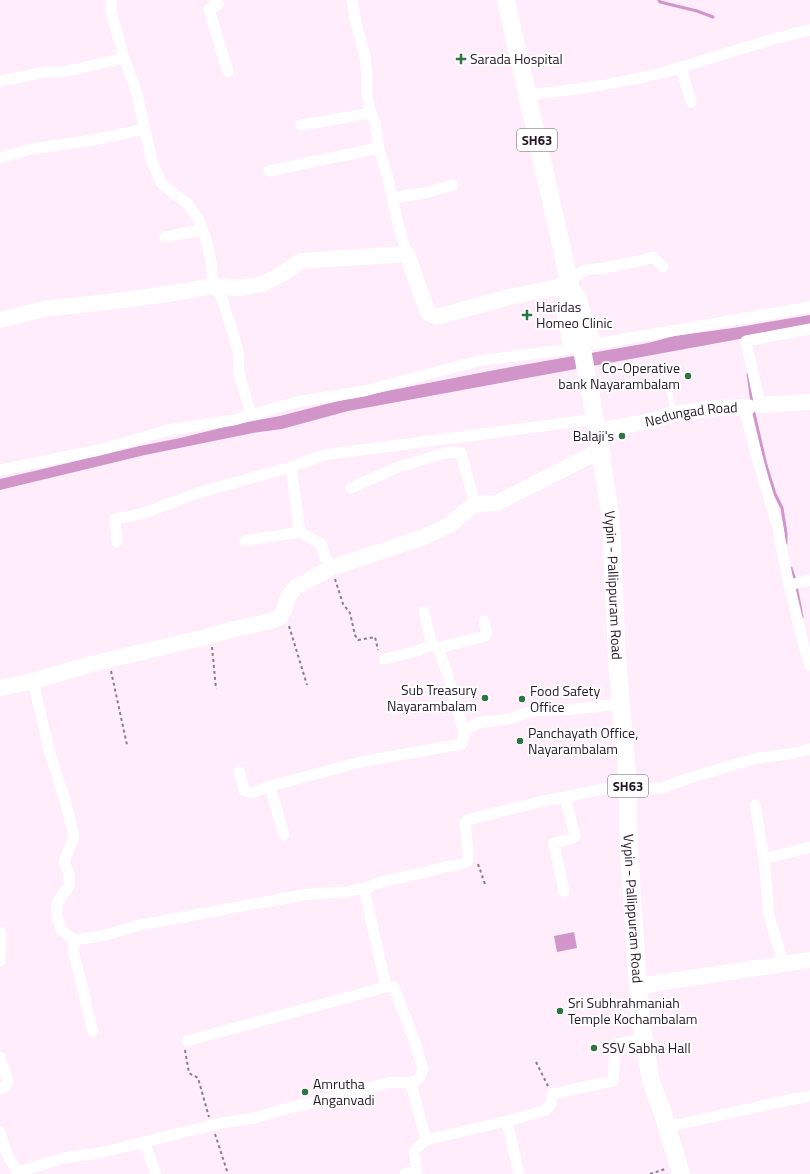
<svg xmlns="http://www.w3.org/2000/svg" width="810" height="1174" viewBox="0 0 810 1174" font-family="'Titillium Web',sans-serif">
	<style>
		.water { fill: #d195ca }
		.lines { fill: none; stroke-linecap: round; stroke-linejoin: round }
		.stream { stroke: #d195ca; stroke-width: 3 }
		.path { stroke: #8a7d88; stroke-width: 2; stroke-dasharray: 3 3; stroke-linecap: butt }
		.lane { stroke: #fff; stroke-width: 5.5 }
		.street { stroke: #fff; stroke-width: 11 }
		.secondary { stroke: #fff; stroke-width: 16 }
		.primary { stroke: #fff; stroke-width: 18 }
		.poi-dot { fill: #2c7543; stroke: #fff; stroke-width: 1.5 }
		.labels { text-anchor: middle; stroke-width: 4; stroke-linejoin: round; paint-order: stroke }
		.shield { fill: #fff; stroke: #665f65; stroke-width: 1 }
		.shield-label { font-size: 13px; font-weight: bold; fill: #241a23 }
		.poi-label { font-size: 14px; fill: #241a23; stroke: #fff; text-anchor: start }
		.street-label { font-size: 14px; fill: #241a23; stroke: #fff }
	</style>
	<rect width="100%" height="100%" fill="#ffedfc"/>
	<path class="water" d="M 810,315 L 810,326 L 370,407 L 348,411 L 282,429 L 253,433 L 145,455 L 0,490 L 0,479 L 140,446 L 180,438 L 237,424 L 280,416 L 330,403 L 382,392 L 500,369 L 648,343 L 674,336 L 733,328 Z
		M 574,932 L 577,948 L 557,952 L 554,936 Z"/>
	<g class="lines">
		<path class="stream" d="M 659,0 L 660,2 L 697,11 L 713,17
			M 748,374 L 752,402
			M 753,409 L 766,465 L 775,494 L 782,508 L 786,533 L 786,543
			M 791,568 L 795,580 L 802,617"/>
		<path class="path" d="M 335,579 L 343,604 L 350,613 L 355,635 L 358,640 L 375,637 L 378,650
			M 289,626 L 307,685
			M 212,647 L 216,689
			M 111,671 L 127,745
			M 478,864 L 485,884
			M 185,1050 L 189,1073 L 198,1078 L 209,1117
			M 536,1062 L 548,1086
			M 215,1134 L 228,1174
			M 650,1174 L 665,1169"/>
		<path class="lane" d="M 665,366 L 673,412"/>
		<path class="street" d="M 112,0 L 111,11 L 124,58 L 137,94 L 152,162 L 161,183 L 177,196 L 186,202 L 198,218 L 205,236 L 211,261 L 213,286 L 221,295 L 238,350 L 239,373 L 251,415
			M 216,0 L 218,5 L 209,9 L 228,72
			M 352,0 L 356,23 L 365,56 L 367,77 L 367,96 L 370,110 L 375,124 L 379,148 L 388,179 L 399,228 L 407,254
			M 681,67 L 691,102
			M 0,81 L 45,72 L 63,72 L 124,58
			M 527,95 C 576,90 625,83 672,70 C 718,57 763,40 810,30
			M 301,125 L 371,113
			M 0,158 L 31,149 L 94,140 L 145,129
			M 269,171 L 379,148
			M 392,198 L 429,192 L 453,185
			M 165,237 L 202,230
			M 663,267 L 653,257 L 643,260 L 605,268 L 585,270 L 569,281 L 580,296 L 596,344 L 810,307
			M 754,406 L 760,405 L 746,341 L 810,329
			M 744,408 L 763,479 L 777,524 L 787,576 L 804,647 L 810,665
			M 291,467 L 300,532
			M 0,470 L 103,449 L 168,430 L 234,420 L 296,402 L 364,391 L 478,361 L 569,349 L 558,287
			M 351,488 L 398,467 L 449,452 L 461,453 L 475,504
			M 245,541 L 300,532 L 321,544 L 326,560 L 331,568
			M 117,542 L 115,519 L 145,513 L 194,494 L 291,467 L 324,455 L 588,420
			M 789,585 L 810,580
			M 424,612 L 432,645 L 437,648
			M 484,621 L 487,634 L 485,636 L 438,648 L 446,670 L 464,731 L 478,723 L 509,719 L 533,711 L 564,710 L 621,704
			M 384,659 L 417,651 L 432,645
			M 33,681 L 49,750 L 65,800 L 74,836 L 64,862 L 69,873 L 69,886 L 57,903 L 57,917 L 62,931 L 75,940 L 106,935 L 135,926 L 308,894 L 346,892 L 364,888 L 385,881 L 422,873 L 445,867 L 458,865 L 468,861 C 469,857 466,830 465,823 L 467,820 L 539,802 L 628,784
			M 239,771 L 244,790 L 250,793 L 278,784 L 365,761 L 462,744 L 464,731
			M 270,787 L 284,835
			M 628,790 L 662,788 L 689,778 L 758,758 L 795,753 L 810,749
			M 755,805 L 764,859 L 769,916 L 784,965
			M 764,859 L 810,847
			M 364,888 L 386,987
			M 564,892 L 554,843 L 571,839 L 575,836 L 567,806 L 567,796
			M 0,932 L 1,938 L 0,961
			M 75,940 L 73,950 L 93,1032
			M 0,1057 L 8,1081 L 6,1086 L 0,1089
			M 411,1083 L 426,1140
			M 507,1121 L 519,1174
			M 667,1127 L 788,1100 L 810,1096
			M 0,1132 L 7,1155 L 18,1172
			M 144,1142 L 156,1174
			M 16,1174 L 18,1172 L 63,1158 L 99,1153 L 221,1123 L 255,1118 L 288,1108 L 312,1103 L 392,1082 L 411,1083 L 419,1078 L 423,1069 L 413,1037 L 394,987 L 386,987 L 187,1041
			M 405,1174 L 417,1170 L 414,1151 L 426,1140 L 507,1121 L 544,1111 L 551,1104 L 552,1094 L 613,1081 L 615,1044 L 644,1040"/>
		<g class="secondary">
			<path d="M 0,320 L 44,309 L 116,301 L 168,294 L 213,286 L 238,288 L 263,284 L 284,273 L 301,261 L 407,254 L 428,313 L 437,317 L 509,297 L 558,287 L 569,281"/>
			<path d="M 760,405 L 810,402"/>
			<path id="s1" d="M 598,431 L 655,420 L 673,414 L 716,408 L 748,407"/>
			<path d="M 0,688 L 33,681 L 95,663 L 206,637 L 230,630 L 271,621 L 280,617 L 284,610 L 288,597 L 296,587 L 331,568 L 424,537 L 449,525 L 475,504 L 497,503 L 601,450"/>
			<path d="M 638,986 L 810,960"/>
		</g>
		<path class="primary" id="s2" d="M 506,0 L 569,281 L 601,450 L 603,470 L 610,513 L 612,543 L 617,659 L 628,784 L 628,822 L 631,882 L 640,1015 L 651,1081 L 663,1114 L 681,1174"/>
	</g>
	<g class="poi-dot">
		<path d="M459 53h4v4h4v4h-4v4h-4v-4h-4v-4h4z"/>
		<path d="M525 309h4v4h4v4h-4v4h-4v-4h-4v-4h4z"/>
		<circle cx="688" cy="376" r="4"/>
		<circle cx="622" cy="436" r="4"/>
		<circle cx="485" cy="698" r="4"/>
		<circle cx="522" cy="699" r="4"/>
		<circle cx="520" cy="741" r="4"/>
		<circle cx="560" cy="1011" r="4"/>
		<circle cx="594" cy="1048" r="4"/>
		<circle cx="305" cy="1092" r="4"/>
	</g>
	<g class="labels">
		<g class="shield">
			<rect x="517" y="129" width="40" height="22" rx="3"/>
			<rect x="608" y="775" width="40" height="22" rx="3"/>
		</g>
		<g class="shield-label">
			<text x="537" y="145">SH63</text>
			<text x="628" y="791">SH63</text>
		</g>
		<g class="poi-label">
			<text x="470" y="64">Sarada Hospital</text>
			<text x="536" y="312">Haridas<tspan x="536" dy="16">Homeo Clinic</tspan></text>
			<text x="680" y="373" text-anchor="end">Co-Operative<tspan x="680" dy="16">bank Nayarambalam</tspan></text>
			<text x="614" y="441" text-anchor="end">Balaji's</text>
			<text x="477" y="695" text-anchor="end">Sub Treasury<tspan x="477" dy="16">Nayarambalam</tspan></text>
			<text x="530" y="696">Food Safety<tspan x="530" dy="16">Office</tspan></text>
			<text x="528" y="738">Panchayath Office,<tspan x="528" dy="16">Nayarambalam</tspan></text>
			<text x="568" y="1008">Sri Subhrahmaniah<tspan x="568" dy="16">Temple Kochambalam</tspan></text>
			<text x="602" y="1053">SSV Sabha Hall</text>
			<text x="313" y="1089">Amrutha<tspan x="313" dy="16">Anganvadi</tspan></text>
		</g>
		<g class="street-label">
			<text dy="5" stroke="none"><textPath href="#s1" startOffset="95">Nedungad Road</textPath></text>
			<text dy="5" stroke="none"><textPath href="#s2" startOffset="596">Vypin - Pallippuram Road</textPath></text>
			<text dy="5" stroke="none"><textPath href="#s2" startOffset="920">Vypin - Pallippuram Road</textPath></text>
		</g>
	</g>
</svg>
